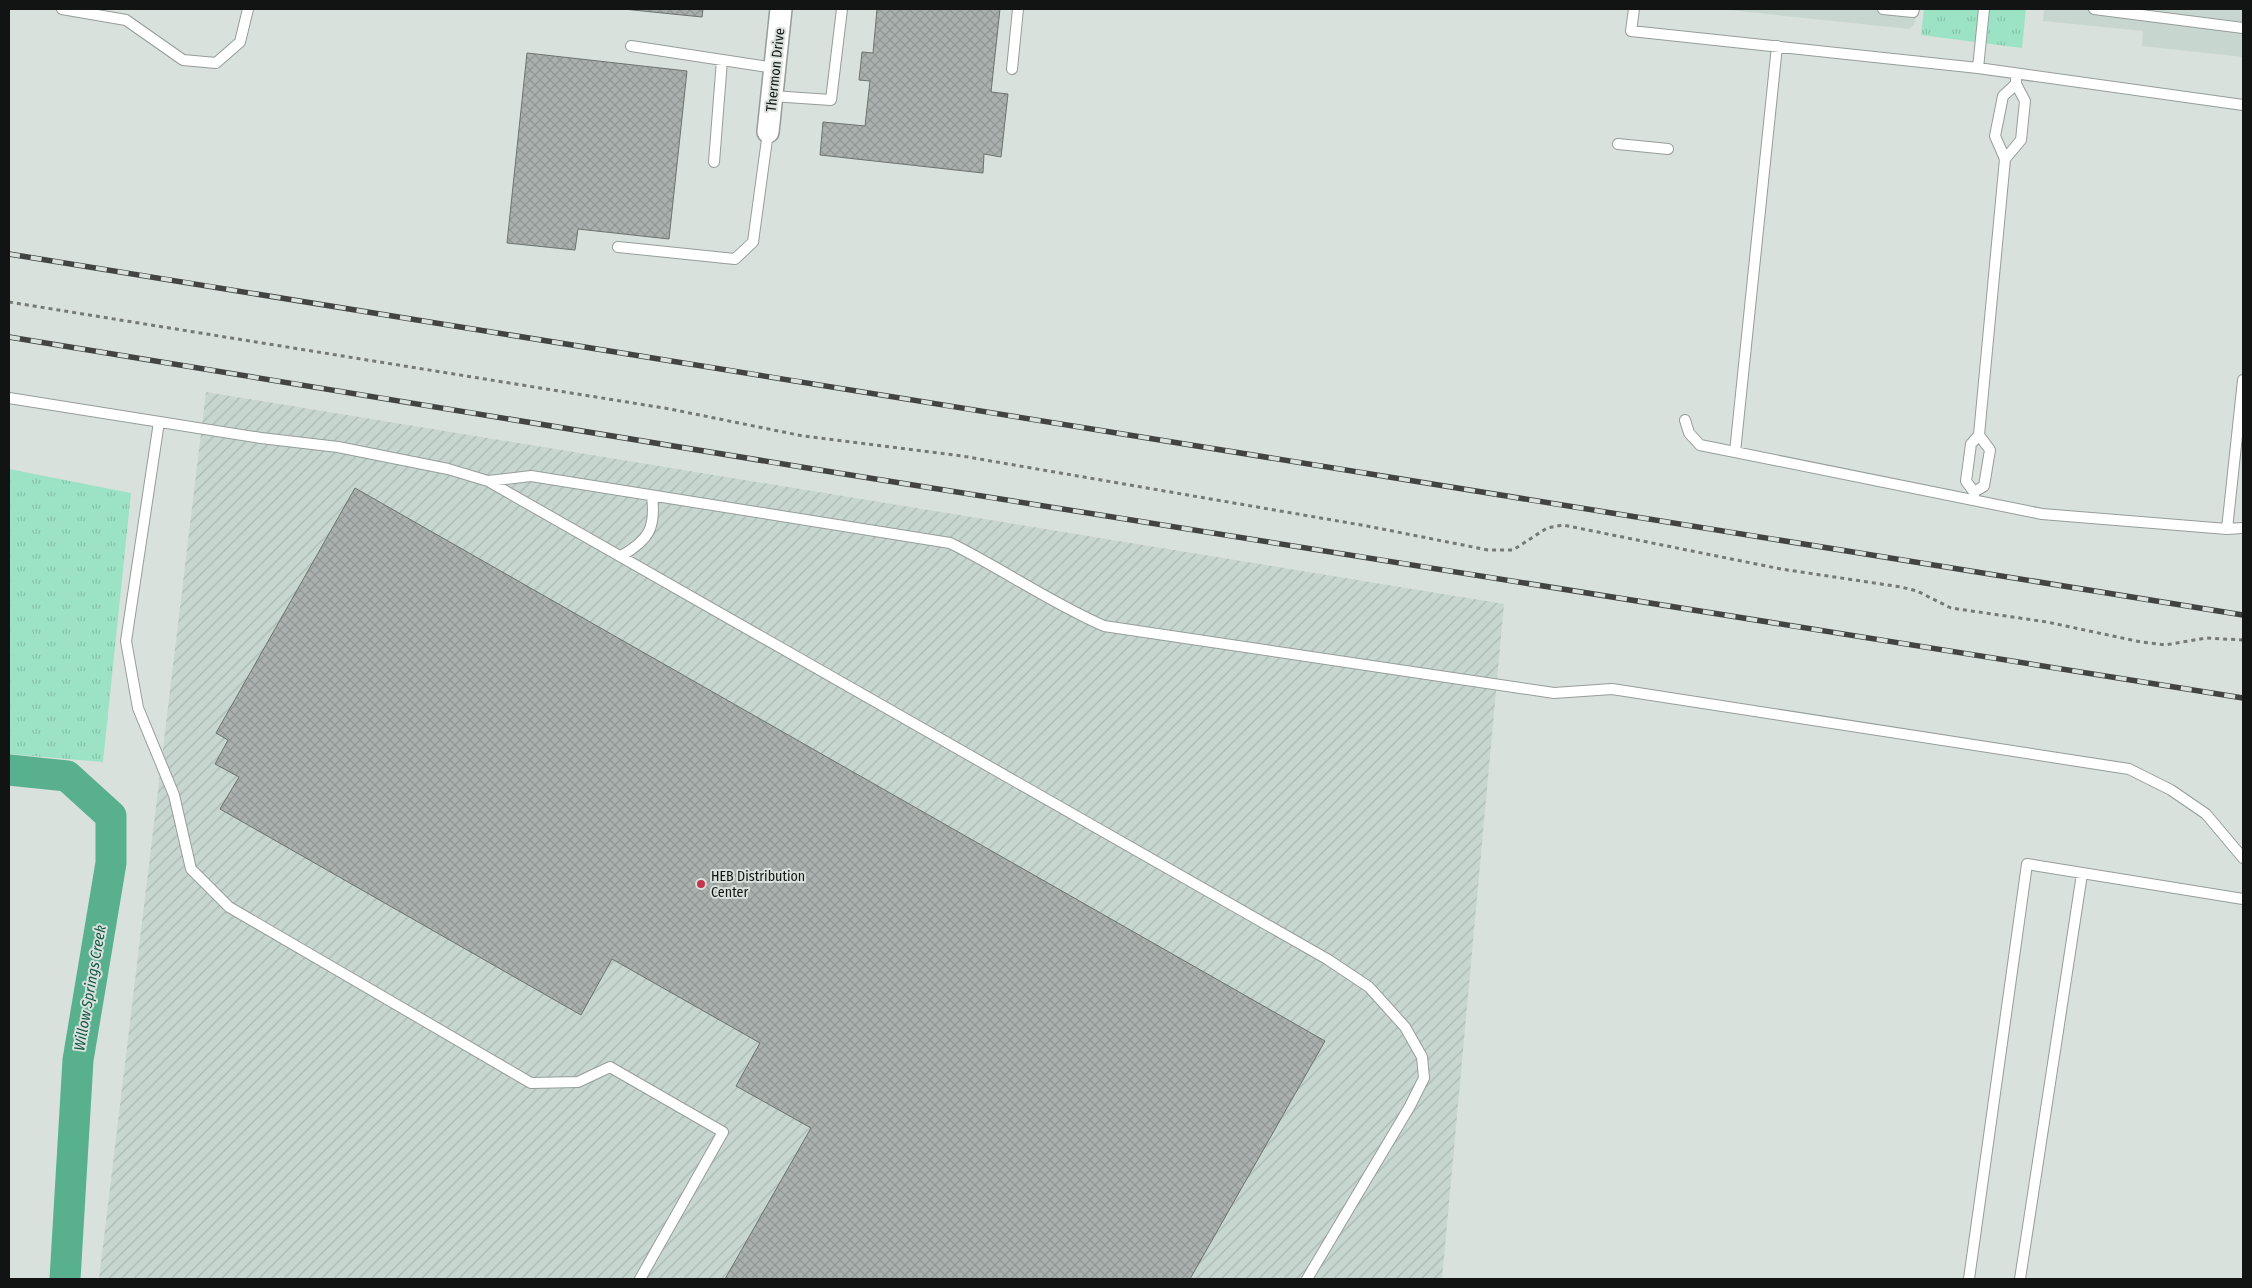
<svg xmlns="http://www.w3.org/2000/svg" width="2252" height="1288" viewBox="0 0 2252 1288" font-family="'Fira Sans Condensed',sans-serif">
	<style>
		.built { fill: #c7d7cf }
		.industrial { fill: url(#industrial-furrows) }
		.grass { fill: url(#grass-tufts) }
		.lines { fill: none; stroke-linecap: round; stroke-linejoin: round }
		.river { stroke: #59b08f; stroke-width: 31 }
		.building { fill: url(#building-cross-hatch); stroke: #6c736f }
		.service-casing { stroke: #959d99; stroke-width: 12 }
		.minor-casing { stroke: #959d99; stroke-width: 24 }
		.path { stroke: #757a78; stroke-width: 3; stroke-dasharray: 4 4; stroke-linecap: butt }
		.service { stroke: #fff; stroke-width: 10 }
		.minor { stroke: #fff; stroke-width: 21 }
		.rail-casing { stroke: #414443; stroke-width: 5.5 }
		.rail { stroke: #d9e1dd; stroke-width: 4; stroke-dasharray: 11; stroke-linecap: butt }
		.poi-dot { fill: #c5354b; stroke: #d9e1dd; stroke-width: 2 }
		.labels { text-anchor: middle; stroke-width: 4; stroke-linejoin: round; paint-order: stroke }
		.street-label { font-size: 14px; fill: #121413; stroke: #d9e1dd }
		.poi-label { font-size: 14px; fill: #121413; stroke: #d9e1dd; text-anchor: start }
		.water-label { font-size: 15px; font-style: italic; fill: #115742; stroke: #d9e1dd }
	</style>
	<defs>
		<pattern id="industrial-furrows" width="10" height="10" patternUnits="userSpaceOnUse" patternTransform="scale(1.25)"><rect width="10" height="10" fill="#c7d7cf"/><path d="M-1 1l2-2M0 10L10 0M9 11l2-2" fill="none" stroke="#aab8b1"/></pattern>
		<pattern id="grass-tufts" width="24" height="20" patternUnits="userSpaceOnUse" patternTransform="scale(1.25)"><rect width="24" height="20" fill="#9ce3c6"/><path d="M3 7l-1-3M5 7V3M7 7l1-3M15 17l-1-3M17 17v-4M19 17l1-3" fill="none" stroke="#85c2a9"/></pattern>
		<pattern id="building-cross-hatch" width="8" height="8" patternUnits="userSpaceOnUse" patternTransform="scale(1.25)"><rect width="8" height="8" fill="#a9b0ad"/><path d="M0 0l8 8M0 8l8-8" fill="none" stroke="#909694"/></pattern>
	</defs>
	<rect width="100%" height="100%" fill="#d9e1dd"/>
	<path class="built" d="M 1720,9 L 1918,9 L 1914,25 L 1909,29 Z
		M 2044,9 L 2243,9 L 2243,57 L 2142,46 L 2143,31 L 2043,21 Z"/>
	<path class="industrial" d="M 206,392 L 1504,604 L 1442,1279 L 99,1279 Z"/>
	<path class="grass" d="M 1924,9 L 2026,9 L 2022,48 L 1921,35 Z
		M 9,469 L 131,493 L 103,762 L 9,754 Z"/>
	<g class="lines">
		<path class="river" d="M 9,770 L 67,776 L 111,816 L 111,863 L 78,1060 L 65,1279"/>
	</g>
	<path class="building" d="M 623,9 L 703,9 L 702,17 Z
		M 877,9 L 1000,9 L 991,92 L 1008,94 L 1001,157 L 984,154 L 983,173 L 820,155 L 823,122 L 865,126 L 870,81 L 859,80 L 862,52 L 873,53 Z
		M 527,53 L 687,71 L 669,239 L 578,229 L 575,250 L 507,243 Z
		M 355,488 L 1325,1041 L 1190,1279 L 725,1279 L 811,1128 L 736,1086 L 760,1043 L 612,959 L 581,1015 L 220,809 L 239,777 L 215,764 L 228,740 L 216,733 Z"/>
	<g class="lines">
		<g class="service-casing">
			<path id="service" d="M 62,9 L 126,20 L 183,60 L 216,63 L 240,42 L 248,9
				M 1634,9 L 1631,31 L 1978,68 L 1984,9
				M 1883,9 L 1913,12 L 1914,9
				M 2094,9 L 2243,28
				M 631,46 L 775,68
				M 1978,68 L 2243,105
				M 1012,69 L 1018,9
				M 772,96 L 831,100 L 842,9
				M 1618,144 L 1668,149
				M 2005,159 L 2021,140 L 2025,101 L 2016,84 L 2016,78
				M 714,162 L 722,60
				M 618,247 L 735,259 L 753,242 L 768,132
				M 9,398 L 261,438 L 338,447 L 448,469 L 488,481 L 1327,959 L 1369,987 L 1405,1027 L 1422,1057 L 1424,1078 L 1410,1106 L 1307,1279
				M 1685,420 L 1689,433 L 1700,445 L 2042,514 L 2227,529 L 2243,528
				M 159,422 L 126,641 L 138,708 L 174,795 L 191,869 L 229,907 L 531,1083 L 578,1082 L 610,1067 L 723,1132 L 640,1279
				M 1735,452 L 1777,46
				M 488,481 L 531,476 L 950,543 C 1003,569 1049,602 1104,626 L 1554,693 L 1612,689 L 2129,769 L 2171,790 L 2206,814 L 2243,858
				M 1974,492 L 1984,486 L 1990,450 L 1979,435
				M 1974,500 L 1974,492 L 1966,481 L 1971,444 L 1979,435 L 2005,159 L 1995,136 L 2003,96 L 2016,84
				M 2227,529 L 2243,380
				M 621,556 C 649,540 656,528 652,496
				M 1969,1279 L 2027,864 L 2243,899
				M 2020,1279 L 2082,874"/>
		</g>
		<g class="minor-casing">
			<path id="minor" d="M 768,132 L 781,9"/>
		</g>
		<path class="path" d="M 9,302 L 670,409 L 803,436 L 962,456 L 1367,526 L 1488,550 L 1513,550 L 1547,528 L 1563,525 L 1781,569 L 1901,587 L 1917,591 L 1951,608 L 2047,622 L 2141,642 L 2165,645 L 2206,638 L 2243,640"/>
		<use href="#service" class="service"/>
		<use href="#minor" class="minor"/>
		<g class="rail-casing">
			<path id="rail" d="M 9,254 L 2243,615
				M 9,337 L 838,473 L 2243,698"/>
		</g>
		<use href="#rail" class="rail"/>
	</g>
	<circle class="poi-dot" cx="701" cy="884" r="5"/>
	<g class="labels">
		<g class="street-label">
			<text transform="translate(775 70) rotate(-84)" y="5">Thermon Drive</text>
		</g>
		<g class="poi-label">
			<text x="711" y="881">HEB Distribution<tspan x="711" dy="16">Center</tspan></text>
		</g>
		<g class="water-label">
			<text transform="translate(90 988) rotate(-80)" y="5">Willow Springs Creek</text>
		</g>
	</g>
	<rect width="2252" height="1288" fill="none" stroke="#121413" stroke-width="20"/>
</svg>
